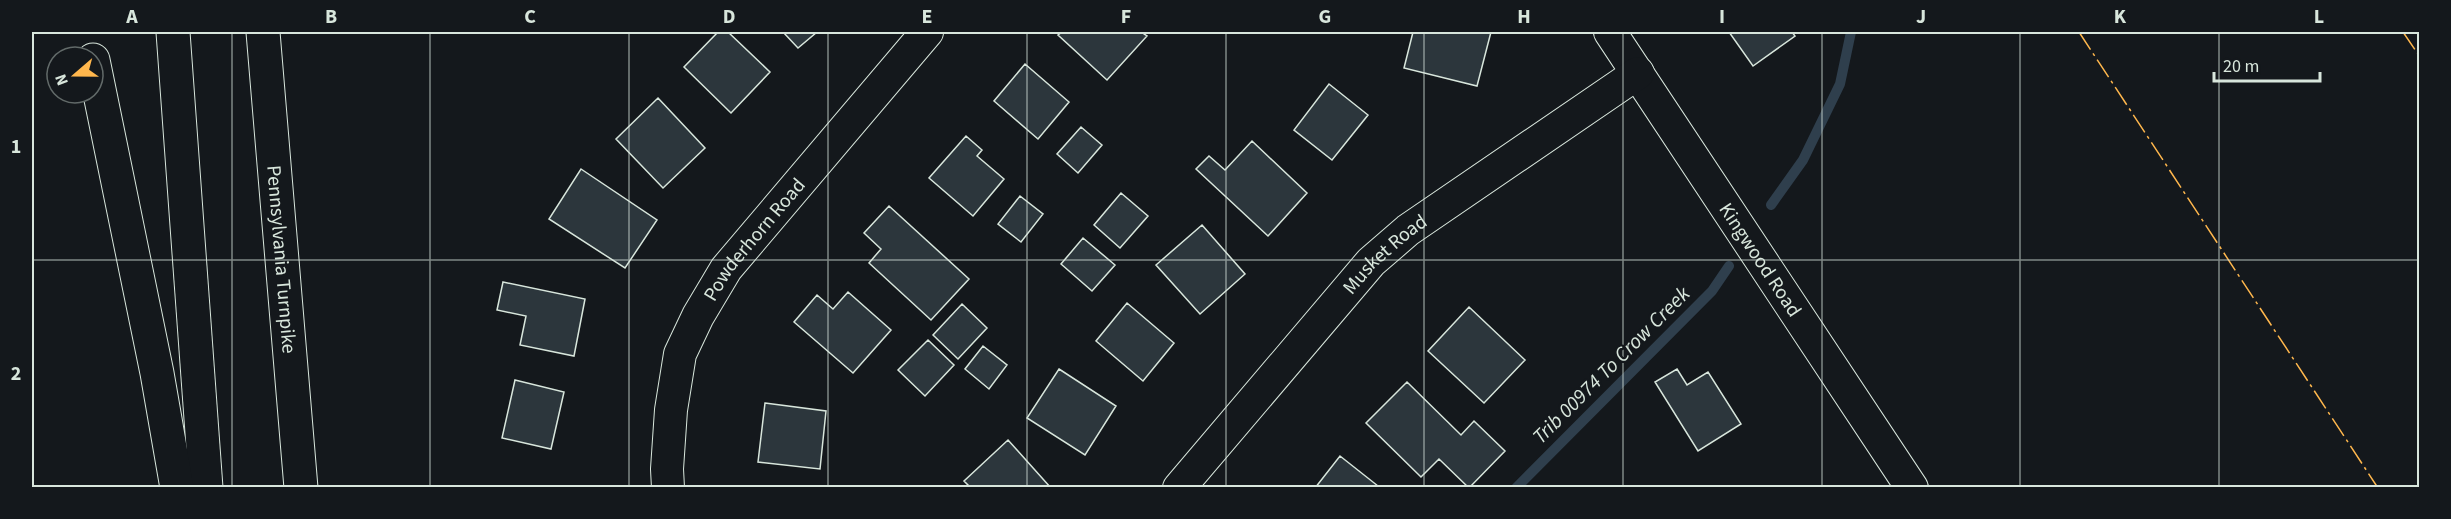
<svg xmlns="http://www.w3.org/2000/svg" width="2451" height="519" viewBox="0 0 2451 519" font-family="'Source Sans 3',sans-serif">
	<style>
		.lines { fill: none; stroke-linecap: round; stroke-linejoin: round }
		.stream { stroke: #2f3f4d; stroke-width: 10 }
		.building { fill: #2c363c; stroke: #d8e6dc; stroke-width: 1.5 }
		.street-casing { stroke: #d8e6dc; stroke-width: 34 }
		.highway-casing { stroke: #d8e6dc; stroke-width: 35 }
		.street { stroke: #14181c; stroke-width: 32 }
		.highway { stroke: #14181c; stroke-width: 33 }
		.power { stroke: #ffb74d; stroke-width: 1.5; stroke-dasharray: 21 4.5 3 4.5; stroke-linecap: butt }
		.grid { fill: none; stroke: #d8e6dc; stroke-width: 1.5; stroke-opacity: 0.55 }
		.labels { text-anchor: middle; stroke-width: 4.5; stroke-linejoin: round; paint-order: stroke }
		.street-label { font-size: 20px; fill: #d8e6dc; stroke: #14181c }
		.water-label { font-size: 21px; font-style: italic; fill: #d8e6dc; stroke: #14181c }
		.neatline { fill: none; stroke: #d8e6dc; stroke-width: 2 }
		.grid-label { font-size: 20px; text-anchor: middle; font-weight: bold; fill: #d8e6dc }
	</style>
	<rect width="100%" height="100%" fill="#14181c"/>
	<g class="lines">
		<path class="stream" d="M 1771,205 L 1803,160 L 1840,84 L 1851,32
			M 1516,488 L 1712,291 L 1729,266"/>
	</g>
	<path class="building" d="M 718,32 L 728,32 L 770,72 L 731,113 L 684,67 Z
		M 783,32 L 817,32 L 798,48 Z
		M 1062,32 L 1141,32 L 1147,36 L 1107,80 L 1058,35 Z
		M 1413,32 L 1491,32 L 1477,86 L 1404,68 Z
		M 1729,32 L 1792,32 L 1795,36 L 1753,66 Z
		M 1025,64 L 1069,102 L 1038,139 L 994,101 Z
		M 1329,84 L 1368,115 L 1332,160 L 1294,130 Z
		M 658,98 L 705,148 L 663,188 L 616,139 Z
		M 1081,127 L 1102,145 L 1078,173 L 1057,154 Z
		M 966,136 L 982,150 L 977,156 L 1004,179 L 973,216 L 929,178 Z
		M 1252,141 L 1307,193 L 1268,236 L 1196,169 L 1209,156 L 1225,170 Z
		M 581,169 L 657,220 L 625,268 L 549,219 Z
		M 1121,193 L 1148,216 L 1120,248 L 1094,225 Z
		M 1020,196 L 1043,214 L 1021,242 L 998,224 Z
		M 889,206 L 969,279 L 931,320 L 869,263 L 881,249 L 864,233 Z
		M 1202,225 L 1245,274 L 1200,314 L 1156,265 Z
		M 1083,238 L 1115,265 L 1092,291 L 1061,264 Z
		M 503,282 L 585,299 L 574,356 L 520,345 L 526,316 L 497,310 Z
		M 848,292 L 891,330 L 853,373 L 794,322 L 817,295 L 833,309 Z
		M 1127,303 L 1174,343 L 1143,381 L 1096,341 Z
		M 962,304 L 987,328 L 958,359 L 933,335 Z
		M 1469,307 L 1525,360 L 1484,403 L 1428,351 Z
		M 928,340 L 954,365 L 925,396 L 898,370 Z
		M 983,346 L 1007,365 L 989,389 L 965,369 Z
		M 1059,369 L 1116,406 L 1085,455 L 1027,418 Z
		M 1677,369 L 1687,385 L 1708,372 L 1741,424 L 1698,451 L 1655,382 Z
		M 515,380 L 564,392 L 551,449 L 502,438 Z
		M 1407,382 L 1461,435 L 1474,421 L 1505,451 L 1469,488 L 1439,459 L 1421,477 L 1366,423 Z
		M 765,403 L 826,411 L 820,469 L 758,462 Z
		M 1008,440 L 1051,488 L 971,488 L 964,481 Z
		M 1340,456 L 1378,486 L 1378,488 L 1315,488 Z"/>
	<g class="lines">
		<g class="street-casing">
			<g id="street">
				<path id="s1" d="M 1610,32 L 1912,488"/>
				<path id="s2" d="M 668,488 L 667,469 L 671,410 L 680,354 L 698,316 L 726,269 L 927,32"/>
				<path id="s3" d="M 1179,488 L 1371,262 L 1408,230 L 1638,73"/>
			</g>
		</g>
		<g class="highway-casing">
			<g id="highway">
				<path d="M 173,32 L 206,488"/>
				<path id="s4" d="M 263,32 L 301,488"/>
				<path d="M 93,60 L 157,373 L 177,488"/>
			</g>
		</g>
		<use href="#street" class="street"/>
		<use href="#highway" class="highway"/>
		<path class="power" d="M 2079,32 L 2378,488
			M 2403,32 L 2420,57"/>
	</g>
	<path class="grid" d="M 232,32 L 232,488M 430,32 L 430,488M 629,32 L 629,488M 828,32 L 828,488M 1027,32 L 1027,488M 1226,32 L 1226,488M 1424,32 L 1424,488M 1623,32 L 1623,488M 1822,32 L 1822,488M 2020,32 L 2020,488M 2219,32 L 2219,488M 32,260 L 2420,260"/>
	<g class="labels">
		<g class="street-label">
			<text dy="7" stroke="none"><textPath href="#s2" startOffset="272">Powderhorn Road</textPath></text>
			<text dy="7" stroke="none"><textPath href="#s3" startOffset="312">Musket Road</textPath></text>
			<text dy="7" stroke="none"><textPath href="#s1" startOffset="273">Kingwood Road</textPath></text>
			<text dy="7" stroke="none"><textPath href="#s4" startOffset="228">Pennsylvania Turnpike</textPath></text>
		</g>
		<g class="water-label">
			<text transform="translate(1611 365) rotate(-45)" y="7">Trib 00974 To Crow Creek</text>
		</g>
	</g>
	<rect width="2451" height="519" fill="none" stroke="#14181c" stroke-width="66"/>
	<g transform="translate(75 75) rotate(250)"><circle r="28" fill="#14181c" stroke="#626a69" stroke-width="1.5"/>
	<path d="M0-4.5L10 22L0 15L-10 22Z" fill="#ffb74d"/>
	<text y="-9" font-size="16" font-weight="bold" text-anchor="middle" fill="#d8e6dc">N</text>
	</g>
	<path d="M2214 72v9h106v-9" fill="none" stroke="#d8e6dc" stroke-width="3"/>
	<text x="2223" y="72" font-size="18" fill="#d8e6dc" stroke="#14181c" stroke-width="4.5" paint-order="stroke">20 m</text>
	<rect x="33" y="33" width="2385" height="453" class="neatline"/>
	<g class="grid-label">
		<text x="132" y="23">A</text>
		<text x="331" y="23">B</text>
		<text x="530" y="23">C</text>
		<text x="729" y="23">D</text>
		<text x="927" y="23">E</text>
		<text x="1126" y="23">F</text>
		<text x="1325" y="23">G</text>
		<text x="1524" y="23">H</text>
		<text x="1722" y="23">I</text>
		<text x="1921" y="23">J</text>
		<text x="2120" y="23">K</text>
		<text x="2319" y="23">L</text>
		<text x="16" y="153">1</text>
		<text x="16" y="380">2</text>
	</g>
</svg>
